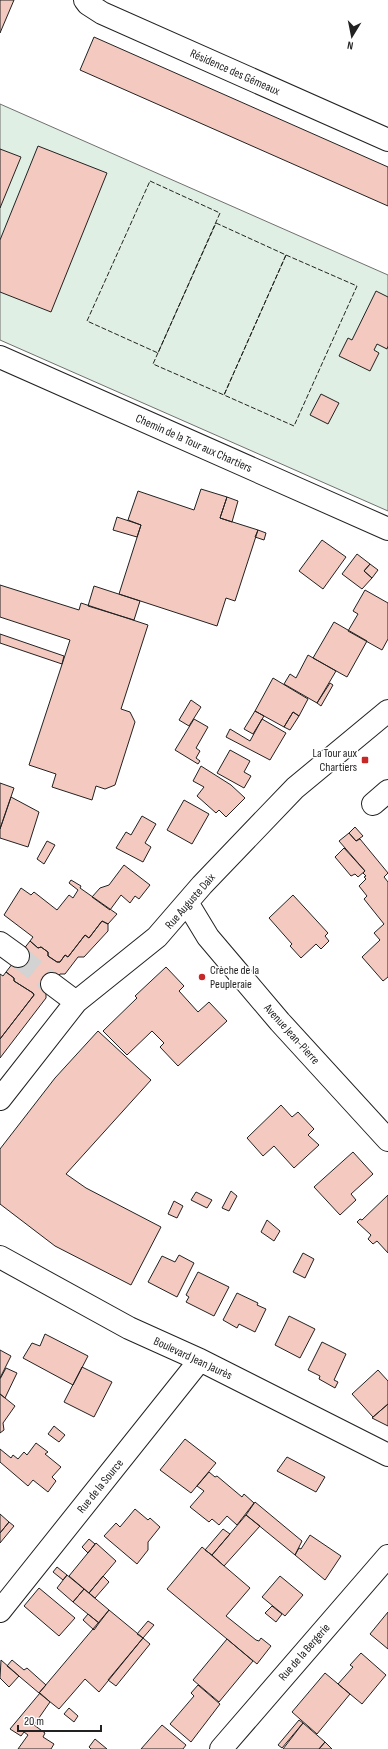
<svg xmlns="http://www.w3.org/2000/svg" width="388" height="1749" viewBox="0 0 388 1749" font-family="'Sofia Sans Condensed',sans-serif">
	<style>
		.green { fill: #e0efe3; stroke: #6f6f6f }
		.building { fill: #f3c9c0; stroke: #222 }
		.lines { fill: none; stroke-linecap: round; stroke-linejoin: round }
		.minor-tunnel { stroke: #d3d3d3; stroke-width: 22; stroke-dasharray: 22 11; stroke-linecap: butt }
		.minor-casing { stroke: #222; stroke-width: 24 }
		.minor { stroke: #fff; stroke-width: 22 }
		.fence { stroke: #222; stroke-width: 1; stroke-dasharray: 5 2; stroke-linecap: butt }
		.poi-dot { fill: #c62828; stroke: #fff; stroke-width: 1.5 }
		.labels { text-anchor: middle; stroke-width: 3; stroke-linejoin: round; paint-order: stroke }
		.street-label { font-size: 12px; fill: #222; stroke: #fff }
		.poi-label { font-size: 12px; fill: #222; stroke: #fff; text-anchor: end }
	</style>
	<rect width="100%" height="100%" fill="#fff"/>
	<path class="green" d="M 0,104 L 388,275 L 388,511 L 0,340 Z"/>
	<path class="building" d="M 0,0 L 14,0 L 0,33 Z
		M 94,37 L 388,167 L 388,206 L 80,70 Z
		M 38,146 L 107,173 L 51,312 L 0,292 L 0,240 Z
		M 0,149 L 21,157 L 0,208 Z
		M 376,291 L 388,297 L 388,346 L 387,349 L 377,344 L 374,350 L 379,353 L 370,371 L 339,356 L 348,338 L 352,340 Z
		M 321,394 L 339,403 L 328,424 L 310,415 Z
		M 201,489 L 227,497 L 220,518 L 258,530 L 235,601 L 226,598 L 217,626 L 119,594 L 141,525 L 128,520 L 138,491 L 194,510 Z
		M 227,497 L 238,501 L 232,522 L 220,518 Z
		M 117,517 L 141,525 L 137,537 L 113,530 Z
		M 258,530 L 266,533 L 264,540 L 255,537 Z
		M 322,540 L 346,557 L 323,589 L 299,571 Z
		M 357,554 L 370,564 L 364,571 L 372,578 L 362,589 L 342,574 Z
		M 370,564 L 378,570 L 372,578 L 364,571 Z
		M 0,585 L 79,610 L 81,603 L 148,625 L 121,709 L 130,712 L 135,722 L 115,785 L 105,789 L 96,786 L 92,800 L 52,787 L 56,774 L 29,765 L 70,640 L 0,617 Z
		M 94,586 L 140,601 L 134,620 L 88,606 Z
		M 365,590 L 388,603 L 388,639 L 382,650 L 348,631 L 358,614 L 353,611 Z
		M 334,622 L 367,641 L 347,677 L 313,658 Z
		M 0,634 L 64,656 L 62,664 L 0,643 Z
		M 308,655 L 336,671 L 317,703 L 284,684 L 290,674 L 296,678 Z
		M 273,678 L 308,699 L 299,716 L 293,712 L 284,727 L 255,711 Z
		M 330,683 L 333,685 L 321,706 L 317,703 Z
		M 191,700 L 201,707 L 189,726 L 179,720 Z
		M 255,711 L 264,716 L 253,734 L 244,729 Z
		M 293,712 L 299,716 L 290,730 L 284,727 Z
		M 194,719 L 208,727 L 196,748 L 200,751 L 196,758 L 200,761 L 198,764 L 175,750 Z
		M 262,719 L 286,733 L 270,760 L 226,737 L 230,729 L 250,741 Z
		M 230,750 L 250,761 L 244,772 L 251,776 L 244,788 L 217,773 Z
		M 201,766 L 231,785 L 245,798 L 226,817 L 219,810 L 216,813 L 197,796 L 204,787 L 193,781 Z
		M 0,783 L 14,788 L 0,829 Z
		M 11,797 L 39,812 L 28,847 L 0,838 L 0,829 Z
		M 184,800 L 209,814 L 192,844 L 167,830 Z
		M 142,816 L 156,824 L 145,843 L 151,847 L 143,862 L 116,848 L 126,832 L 131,835 Z
		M 355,827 L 363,836 L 356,841 L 349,833 Z
		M 349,833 L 356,841 L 360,839 L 388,873 L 384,877 L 388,882 L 388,977 L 383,981 L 362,957 L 380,940 L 374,933 L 384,924 L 364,899 L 367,896 L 359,886 L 366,879 L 364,877 L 366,876 L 363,873 L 365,871 L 339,841 Z
		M 47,841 L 55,845 L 44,864 L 37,859 Z
		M 344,848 L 365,871 L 358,877 L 355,874 L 351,876 L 335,857 Z
		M 124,865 L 150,885 L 139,899 L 135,896 L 130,903 L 121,895 L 110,910 L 92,897 L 100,888 L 109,885 Z
		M 71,880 L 81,886 L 80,888 L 117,914 L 108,924 L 102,921 L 89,938 L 85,935 L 68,957 L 65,955 L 60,962 L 57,962 L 48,956 L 48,952 L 41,947 L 38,948 L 30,941 L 33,937 L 4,915 L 21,888 L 31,895 L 34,892 L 57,910 L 69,895 L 73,898 L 78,890 L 69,883 Z
		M 293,895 L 328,933 L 325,936 L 329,941 L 321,949 L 316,944 L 301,958 L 290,946 L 292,944 L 269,918 Z
		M 102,921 L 108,924 L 108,931 L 84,957 L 78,957 L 65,974 L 60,974 L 46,992 L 46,998 L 0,1058 L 0,1039 L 34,995 L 33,993 L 14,981 L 14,978 L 6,972 L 30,941 L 38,948 L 41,947 L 48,952 L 48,956 L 57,962 L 60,962 L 65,955 L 68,957 L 85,935 L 89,938 Z
		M 166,967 L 184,986 L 179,991 L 198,1012 L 209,1002 L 227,1021 L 178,1066 L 160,1047 L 164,1043 L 152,1031 L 127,1055 L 103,1031 L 137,998 L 135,996 Z
		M 6,972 L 14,978 L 14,981 L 33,993 L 34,995 L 0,1039 L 0,974 L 3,976 Z
		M 98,1031 L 151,1080 L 66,1174 L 86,1188 L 161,1227 L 131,1285 L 55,1246 L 0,1204 L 0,1149 L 55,1078 Z
		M 281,1105 L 292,1117 L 298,1112 L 314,1129 L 308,1135 L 319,1145 L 294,1168 L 274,1146 L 263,1156 L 247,1138 Z
		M 353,1152 L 373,1174 L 351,1194 L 356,1200 L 340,1215 L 314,1187 Z
		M 231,1191 L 237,1196 L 229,1211 L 222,1208 Z
		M 196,1192 L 212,1200 L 207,1208 L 191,1200 Z
		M 388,1195 L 388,1253 L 377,1241 L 373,1244 L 368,1239 L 371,1235 L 357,1222 L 360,1219 L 362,1220 Z
		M 174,1201 L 183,1206 L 177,1218 L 168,1214 Z
		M 267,1220 L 280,1231 L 274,1241 L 261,1232 Z
		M 303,1253 L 314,1259 L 305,1278 L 293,1272 Z
		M 179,1255 L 194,1263 L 177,1297 L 148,1282 L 162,1256 L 175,1262 Z
		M 198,1272 L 229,1287 L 214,1316 L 186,1302 L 189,1297 L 186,1295 Z
		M 237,1293 L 258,1303 L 257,1305 L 266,1309 L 255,1332 L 239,1324 L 237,1328 L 223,1320 Z
		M 289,1316 L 315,1329 L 300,1358 L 275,1345 Z
		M 45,1334 L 88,1356 L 73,1385 L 23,1358 L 32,1343 L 40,1346 Z
		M 322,1342 L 346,1354 L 334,1380 L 338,1382 L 335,1388 L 319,1379 L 320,1376 L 308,1370 Z
		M 0,1350 L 11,1356 L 0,1378 Z
		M 82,1367 L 112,1382 L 94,1417 L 64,1402 Z
		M 6,1368 L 17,1373 L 5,1398 L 0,1394 L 0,1379 Z
		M 378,1370 L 388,1381 L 388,1404 L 373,1417 L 352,1394 Z
		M 0,1394 L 15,1406 L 3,1423 L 4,1430 L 0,1433 Z
		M 388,1404 L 388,1426 L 372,1418 Z
		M 54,1426 L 65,1435 L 59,1442 L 48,1434 Z
		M 185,1439 L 216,1463 L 191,1493 L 160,1470 Z
		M 36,1443 L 48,1452 L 45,1454 L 61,1467 L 52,1477 L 56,1481 L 48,1492 L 33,1480 L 28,1486 L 0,1462 L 0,1449 L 11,1458 L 13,1455 L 18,1459 L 24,1452 L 27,1455 Z
		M 287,1457 L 325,1477 L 316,1492 L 277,1471 Z
		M 209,1472 L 215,1477 L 217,1476 L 242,1497 L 244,1494 L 254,1503 L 237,1525 L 227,1516 L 219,1525 L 212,1519 L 209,1522 L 190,1507 L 204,1491 L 197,1486 Z
		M 255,1502 L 302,1541 L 295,1555 L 246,1515 Z
		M 135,1509 L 148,1520 L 150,1518 L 160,1527 L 148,1542 L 148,1550 L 137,1564 L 104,1536 L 116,1523 L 120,1527 Z
		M 0,1514 L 9,1522 L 0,1533 Z
		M 246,1515 L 260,1526 L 224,1566 L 212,1555 Z
		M 9,1522 L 14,1526 L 0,1543 L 0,1533 Z
		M 223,1529 L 230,1534 L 212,1555 L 205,1550 Z
		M 310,1535 L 341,1556 L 325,1580 L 295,1555 L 299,1548 L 301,1549 Z
		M 89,1539 L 95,1544 L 88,1553 L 82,1547 Z
		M 96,1543 L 116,1561 L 89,1593 L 69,1576 Z
		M 202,1547 L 250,1588 L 226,1616 L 256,1640 L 259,1641 L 261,1638 L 271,1646 L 257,1664 L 167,1589 Z
		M 57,1567 L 67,1575 L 63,1580 L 53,1572 Z
		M 67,1575 L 84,1589 L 73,1602 L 57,1588 Z
		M 103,1576 L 109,1582 L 95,1598 L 89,1593 Z
		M 280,1576 L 303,1595 L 285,1616 L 262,1597 Z
		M 39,1588 L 75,1618 L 59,1636 L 24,1606 Z
		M 84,1589 L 109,1610 L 99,1623 L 73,1602 Z
		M 272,1606 L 282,1614 L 276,1622 L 265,1613 Z
		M 109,1610 L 143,1638 L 99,1692 L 85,1679 L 59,1709 L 39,1693 Z
		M 388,1612 L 388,1649 L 370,1634 Z
		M 88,1614 L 99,1623 L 94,1630 L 83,1620 Z
		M 148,1621 L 154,1625 L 143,1638 L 137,1634 Z
		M 143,1638 L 150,1644 L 116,1686 L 108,1680 Z
		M 227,1639 L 253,1661 L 219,1702 L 193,1680 Z
		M 361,1653 L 386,1675 L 362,1704 L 338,1684 L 353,1667 L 350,1665 Z
		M 1,1660 L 19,1676 L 9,1687 L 0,1678 Z
		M 12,1660 L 24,1670 L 27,1668 L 46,1685 L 39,1693 L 7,1666 Z
		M 325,1673 L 350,1694 L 317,1734 L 292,1712 Z
		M 198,1685 L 220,1704 L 191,1742 L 170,1724 L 194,1696 L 191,1693 Z
		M 40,1693 L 50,1702 L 34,1725 L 45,1733 L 43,1737 L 54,1744 L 51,1749 L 18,1749 L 28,1735 L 24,1732 L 21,1736 L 10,1729 Z
		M 69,1708 L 78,1716 L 74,1722 L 64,1714 Z
		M 299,1720 L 303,1723 L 282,1748 L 278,1745 Z
		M 303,1723 L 325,1742 L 319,1749 L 283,1749 Z
		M 162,1725 L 186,1745 L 183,1749 L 141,1749 Z
		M 95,1739 L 107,1749 L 91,1749 L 89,1747 Z
		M 325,1742 L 332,1749 L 319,1749 Z"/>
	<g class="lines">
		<path class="minor-tunnel" d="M 18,956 L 52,984"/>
		<g class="minor-casing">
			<path id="minor" d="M 85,0 L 88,4 L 102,13 L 388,140
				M 0,357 L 388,529
				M 373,804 L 388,791
				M 188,904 L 208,937 L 280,1022 L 388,1140
				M 0,943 L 18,956
				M 52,984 L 76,1002
				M 0,1099 L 76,1002 L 157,937 L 202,885 L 295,788 L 388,711
				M 0,1257 L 129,1328 L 200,1360 L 388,1455
				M 0,1611 L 200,1360
				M 221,1749 L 388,1556"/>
		</g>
		<use href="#minor" class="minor"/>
		<path class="fence" d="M 150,181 L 220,213 L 158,353 L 87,321 Z
			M 216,223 L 286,255 L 224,395 L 153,364 Z
			M 286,255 L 357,286 L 294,426 L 224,395 Z"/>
	</g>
	<g class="poi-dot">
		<rect x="361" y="756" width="8" height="8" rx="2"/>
		<circle cx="202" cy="977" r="4"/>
	</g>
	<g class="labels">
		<g class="street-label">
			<text transform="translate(235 72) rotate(24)" y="4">Résidence des Gémeaux</text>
			<text transform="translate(194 443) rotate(24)" y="4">Chemin de la Tour aux Chartiers</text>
			<text transform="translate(190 901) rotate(-49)" y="4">Rue Auguste Daix</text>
			<text transform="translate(292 1034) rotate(48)" y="4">Avenue Jean-Pierre</text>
			<text transform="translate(193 1358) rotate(25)" y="4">Boulevard Jean Jaurès</text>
			<text transform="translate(100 1486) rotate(-51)" y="4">Rue de la Source</text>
			<text transform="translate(304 1652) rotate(-49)" y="4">Rue de la Bergerie</text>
		</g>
		<g class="poi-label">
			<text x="357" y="757">La Tour aux<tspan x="357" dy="14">Chartiers</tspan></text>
			<text x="210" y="974" text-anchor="start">Crèche de la<tspan x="210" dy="14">Peupleraie</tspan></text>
		</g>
	</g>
	<g transform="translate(352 36) rotate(190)" stroke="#ffffff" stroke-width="3" paint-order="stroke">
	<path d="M0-3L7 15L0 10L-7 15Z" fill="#222222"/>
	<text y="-6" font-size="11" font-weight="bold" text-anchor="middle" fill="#222222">N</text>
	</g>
	<path d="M18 1725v6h83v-6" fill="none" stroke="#222222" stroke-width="2"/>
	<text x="24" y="1725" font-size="12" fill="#222222" stroke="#ffffff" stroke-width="3" paint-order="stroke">20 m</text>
</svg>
